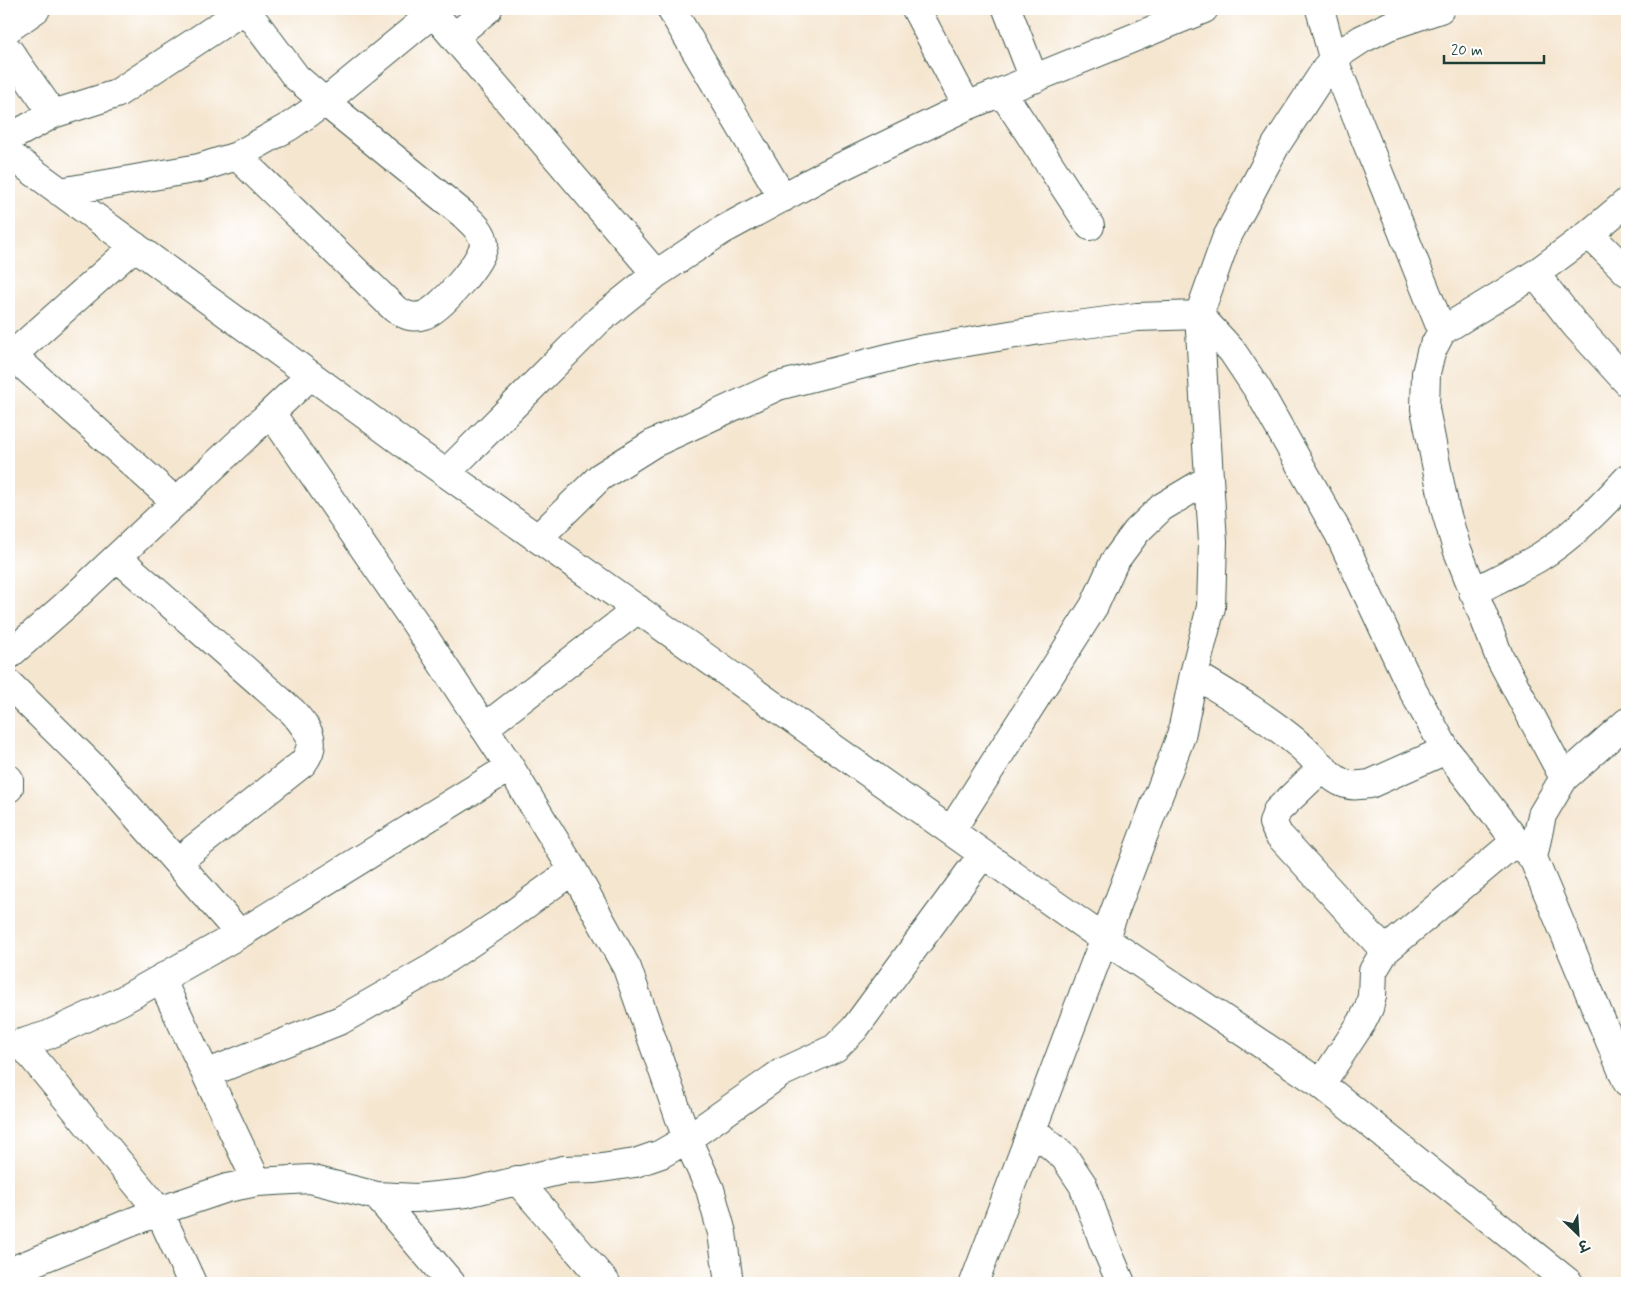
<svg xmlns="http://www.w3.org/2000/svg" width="1636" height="1292" viewBox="0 0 1636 1292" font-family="Mynerve,'Playpen Sans Deva',sans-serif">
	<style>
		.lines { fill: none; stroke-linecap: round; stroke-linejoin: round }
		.street-casing { stroke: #3f564b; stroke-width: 30 }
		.street { stroke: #fff; stroke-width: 28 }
	</style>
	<rect width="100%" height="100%" fill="#fff"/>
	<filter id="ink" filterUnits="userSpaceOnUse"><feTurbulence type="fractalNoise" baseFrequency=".02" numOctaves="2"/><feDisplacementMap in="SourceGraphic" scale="10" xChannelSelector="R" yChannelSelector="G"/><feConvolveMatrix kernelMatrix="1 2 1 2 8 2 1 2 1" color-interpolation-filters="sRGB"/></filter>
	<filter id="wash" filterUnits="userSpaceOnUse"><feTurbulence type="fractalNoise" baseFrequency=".0096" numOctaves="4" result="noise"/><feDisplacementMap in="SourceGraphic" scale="20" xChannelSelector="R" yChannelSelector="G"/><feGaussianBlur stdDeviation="1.12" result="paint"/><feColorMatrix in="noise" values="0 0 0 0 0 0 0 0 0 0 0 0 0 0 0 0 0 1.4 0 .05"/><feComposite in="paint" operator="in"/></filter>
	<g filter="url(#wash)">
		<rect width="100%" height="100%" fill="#f5e6d0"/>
	</g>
	<g filter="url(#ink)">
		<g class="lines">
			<g class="street-casing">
				<path id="street" d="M 430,9 L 656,274
					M 671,9 L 783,198
					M 916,9 L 967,106
					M 1007,9 L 1034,79
					M 1320,9 L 1333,58 L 1442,331
					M 9,28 L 36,9
					M 454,37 L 488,9
					M 9,51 L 53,114
					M 1002,92 L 1090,226
					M 9,138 L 53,114 L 116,94 L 245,9
					M 9,154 L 406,445 L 983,854 L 1104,939 L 1321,1084 L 1569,1283
					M 237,156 L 395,309 C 405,315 412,319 424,315 C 440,310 485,259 484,243 C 483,231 472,223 464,215 L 325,102 L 296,77 L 245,9
					M 60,192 L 199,168 L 237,156 L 290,126 L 325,102 L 433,13
					M 1589,234 L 1627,272
					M 1535,274 L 1576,326 L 1627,382
					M 12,355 L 176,502
					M 9,358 L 135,246
					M 271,413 L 414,621 L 510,767 L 573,870 L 627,968 L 687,1139 L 710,1189 L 722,1233 L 729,1283
					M 446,473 L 599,320 L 656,274 L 721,231 L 826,174 L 967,106 L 1204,9
					M 538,538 L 600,477 L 654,443 L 778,386 L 919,350 L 1040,330 L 1137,317 L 1199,315 L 1232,351 L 1258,390 L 1340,536 L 1413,691 L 1446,750 L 1516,841 L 1533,858
					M 117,557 L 293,712 C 308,730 319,741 303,763 L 177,862
					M 1473,592 C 1494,581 1517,570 1538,558 C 1572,537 1600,508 1627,479
					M 9,655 L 66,605 L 311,375
					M 1194,674 C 1229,695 1265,716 1297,743 C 1313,755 1325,775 1343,783 C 1352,787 1361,785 1370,784 L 1446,750
					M 9,684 L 96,770 L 240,934
					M 1627,722 L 1564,778 L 1542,815 L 1533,858 L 1627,1082
					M 484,728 L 638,609
					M 1323,767 L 1277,811 L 1273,823 L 1278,834 L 1385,951
					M 1564,778 L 1499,656 L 1457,549 L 1445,509 L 1425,409 L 1426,373 L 1431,352 L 1442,331 L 1535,274 L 1589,234 L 1627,202
					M 9,779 L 9,788
					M 951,831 L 1094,606 L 1114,562 L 1137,531 L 1162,507 L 1209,479
					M 161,979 L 257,1182
					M 21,1043 L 159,1211 L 192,1283
					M 9,1047 L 48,1035 L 121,1001 L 240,934 L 510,767
					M 206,1074 L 341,1020 L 434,967 L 503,921 L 573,870
					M 1321,1084 L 1362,1022 L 1369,1008 L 1372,996 L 1373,971 L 1385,951 L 1516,841
					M 1032,1129 L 1065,1158 L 1083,1185 L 1103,1241 L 1121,1283
					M 517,1180 L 606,1283
					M 377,1196 L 451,1283
					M 9,1272 L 159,1211 L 227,1188 L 257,1182 L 310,1179 L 377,1196 L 416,1198 L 467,1193 L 563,1170 L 595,1169 L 635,1163 L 661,1154 L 687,1139 L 781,1073 L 835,1048 L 855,1028 L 983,854
					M 974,1283 L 1181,736 L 1194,674 L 1211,607 L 1213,542 L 1199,315 L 1226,239 L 1276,145 L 1333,58 L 1362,39 L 1389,26 L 1440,9"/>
			</g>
			<use href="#street" class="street"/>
		</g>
	</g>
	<rect width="1636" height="1292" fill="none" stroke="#fff" stroke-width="30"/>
	<g transform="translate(1578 1234) rotate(155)" stroke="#ffffff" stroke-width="4" paint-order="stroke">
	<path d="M0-4L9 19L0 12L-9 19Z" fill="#1f3d34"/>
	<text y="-8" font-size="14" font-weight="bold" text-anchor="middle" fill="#1f3d34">उ</text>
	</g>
	<path d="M1444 55v8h100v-8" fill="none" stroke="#1f3d34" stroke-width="2.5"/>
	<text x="1451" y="55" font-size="15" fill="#1f3d34" stroke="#ffffff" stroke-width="4" paint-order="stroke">20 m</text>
</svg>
